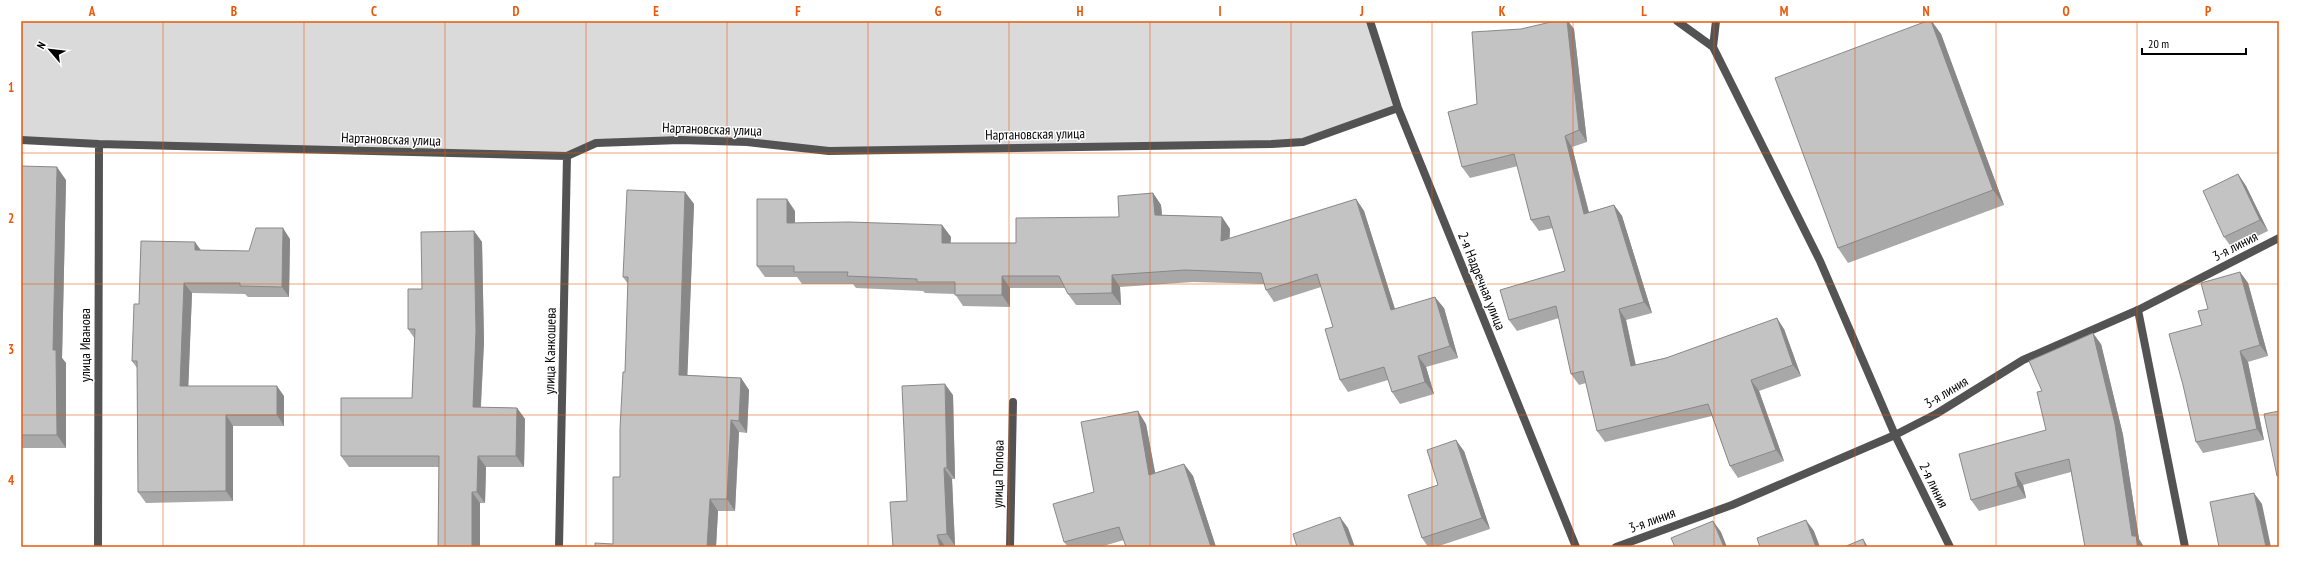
<svg xmlns="http://www.w3.org/2000/svg" width="2300" height="568" viewBox="0 0 2300 568" font-family="'PT Sans Narrow',sans-serif">
	<style>
		.green { fill: #dadada }
		.lines { fill: none; stroke-linecap: round; stroke-linejoin: round }
		.service { stroke: #535353; stroke-width: 8 }
		.minor { stroke: #535353; stroke-width: 8 }
		.wall { fill: #a8a8a8 }
		.shaded-wall { fill: #888 }
		.building { fill: #c3c3c3; stroke: #888 }
		.grid { fill: none; stroke: #e8590c; stroke-width: 1; stroke-opacity: 0.55 }
		.labels { text-anchor: middle; stroke-width: 3; stroke-linejoin: round; paint-order: stroke }
		.street-label { font-size: 14px; fill: #000; stroke: #fff }
		.neatline { fill: none; stroke: #e8590c; stroke-width: 1.5 }
		.grid-label { font-size: 13px; text-anchor: middle; font-weight: bold; fill: #e8590c }
	</style>
	<rect width="100%" height="100%" fill="#fff"/>
	<path class="green" d="M 21,21 L 1370,21 L 1398,108 L 1303,142 L 829,151 L 747,142 L 596,143 L 567,156 L 21,140 Z"/>
	<g class="lines">
		<path class="service" d="M 1677,21 L 1713,47 L 1820,261 L 1895,435
			M 1713,47 L 1716,21
			M 2138,310 L 2185,547"/>
		<path class="minor" d="M 1370,21 L 1398,108 L 1576,547
			M 21,140 L 99,144 L 567,156 L 596,143 L 680,140 L 747,142 L 829,151 L 1272,144 L 1303,142 L 1398,108
			M 1895,435 L 1950,547
			M 98,547 L 99,144
			M 559,547 L 567,156
			M 1010,547 L 1013,402
			M 1616,547 L 1732,505 L 1895,435 L 1936,414 L 2023,360 L 2138,310 L 2279,238"/>
	</g>
	<path class="wall" d="M 1927,21 L 1932,21 L 1941,34 L 2004,205 L 1848,263 L 1838,248 Z
		M 1574,29 L 1587,142 L 1572,147 L 1589,212 L 1614,205 L 1622,216 L 1652,313 L 1626,320 L 1636,365 L 1784,329 L 1801,376 L 1759,391 L 1784,461 L 1738,478 L 1730,466 L 1712,416 L 1605,442 L 1597,431 L 1586,383 L 1579,385 L 1571,374 L 1559,318 L 1517,331 L 1509,320 L 1565,271 L 1553,228 L 1539,231 L 1531,220 L 1518,166 L 1470,178 L 1462,167 L 1477,104 Z
		M 21,166 L 66,180 L 62,358 L 66,363 L 66,448 L 21,448 Z
		M 2238,174 L 2246,186 L 2268,231 L 2232,248 L 2224,237 Z
		M 685,192 L 694,204 L 687,375 L 741,378 L 749,390 L 747,433 L 739,432 L 735,511 L 718,511 L 716,547 L 595,547 L 613,544 L 620,477 L 625,372 L 628,284 L 623,277 Z
		M 1153,193 L 1161,205 L 1162,215 L 1222,217 L 1230,229 L 1229,239 L 1356,199 L 1364,211 L 1395,309 L 1444,308 L 1458,358 L 1426,367 L 1434,394 L 1400,404 L 1392,392 L 1388,380 L 1348,392 L 1340,380 L 1333,327 L 1321,287 L 1274,302 L 1266,290 L 1264,284 L 1193,282 L 1120,287 L 1121,305 L 1076,305 L 1068,294 L 1065,288 L 1010,288 L 1010,307 L 963,306 L 955,294 L 925,293 L 923,291 L 856,288 L 853,284 L 802,284 L 797,277 L 765,277 L 757,266 L 795,211 L 795,223 L 942,225 L 951,237 L 950,243 L 1016,243 L 1119,217 Z
		M 474,231 L 482,242 L 484,342 L 481,407 L 517,408 L 525,419 L 524,467 L 486,467 L 485,503 L 480,503 L 480,547 L 438,547 L 439,467 L 349,467 L 341,456 L 412,398 L 415,339 L 408,329 L 422,289 Z
		M 290,239 L 289,297 L 248,297 L 245,294 L 192,293 L 188,386 L 284,396 L 284,426 L 233,426 L 233,501 L 146,503 L 138,492 L 137,368 L 132,361 L 139,304 L 200,250 L 249,251 Z
		M 2240,272 L 2248,283 L 2268,356 L 2248,362 L 2264,440 L 2203,453 L 2196,442 L 2202,325 L 2208,309 Z
		M 2101,344 L 2123,435 L 2139,539 L 2144,547 L 2085,547 L 2071,472 L 2023,485 L 2026,498 L 1979,511 L 1971,500 L 2046,430 L 2042,391 Z
		M 953,395 L 955,479 L 952,479 L 955,546 L 945,546 L 907,501 Z
		M 1146,424 L 1155,473 L 1184,464 L 1193,476 L 1216,547 L 1126,547 L 1124,540 L 1100,547 L 1068,547 L 1064,542 L 1094,492 Z
		M 1464,451 L 1490,529 L 1436,547 L 1428,547 L 1422,538 L 1438,485 Z"/>
	<path class="shaded-wall" d="M 1567,21 L 1568,21 L 1574,29 L 1587,142 L 1579,130 Z
		M 1931,21 L 1941,34 L 2004,205 L 1993,190 Z
		M 1565,136 L 1572,147 L 1592,225 L 1584,214 Z
		M 57,167 L 66,180 L 62,358 L 66,363 L 66,448 L 57,435 L 53,350 Z
		M 2238,174 L 2246,186 L 2268,231 L 2260,220 Z
		M 685,192 L 694,204 L 687,387 L 679,375 Z
		M 1153,193 L 1161,205 L 1163,227 L 1155,215 Z
		M 787,199 L 795,211 L 795,235 L 787,223 Z
		M 1356,199 L 1364,211 L 1399,322 L 1391,310 Z
		M 1614,205 L 1622,216 L 1652,313 L 1644,302 Z
		M 1222,217 L 1230,229 L 1229,253 L 1221,241 Z
		M 942,225 L 951,237 L 950,255 L 942,243 Z
		M 283,228 L 290,239 L 289,297 L 282,287 Z
		M 474,231 L 482,242 L 484,342 L 480,419 L 473,407 Z
		M 195,242 L 203,253 L 195,250 Z
		M 2240,272 L 2248,283 L 2268,356 L 2260,345 Z
		M 1112,275 L 1120,287 L 1121,305 L 1112,293 Z
		M 1002,276 L 1010,288 L 1010,307 L 1002,295 Z
		M 184,283 L 192,293 L 188,396 L 180,386 Z
		M 1435,297 L 1444,308 L 1458,358 L 1450,346 Z
		M 1619,309 L 1626,320 L 1638,377 L 1631,366 Z
		M 1777,318 L 1784,329 L 1801,376 L 1793,365 Z
		M 2093,333 L 2101,344 L 2123,435 L 2139,539 L 2144,547 L 2138,547 L 2132,536 Z
		M 2240,351 L 2248,362 L 2264,440 L 2257,429 Z
		M 1418,356 L 1426,367 L 1434,394 L 1425,382 Z
		M 741,378 L 749,390 L 747,433 L 739,421 Z
		M 1751,380 L 1759,391 L 1784,461 L 1776,450 Z
		M 945,384 L 953,395 L 955,479 L 947,468 Z
		M 277,386 L 284,396 L 284,426 L 277,415 Z
		M 517,408 L 525,419 L 524,467 L 516,456 Z
		M 1138,411 L 1146,424 L 1158,488 L 1149,475 Z
		M 226,415 L 233,426 L 233,501 L 226,491 Z
		M 731,420 L 739,432 L 735,511 L 727,499 Z
		M 1456,440 L 1464,451 L 1490,529 L 1482,518 Z
		M 478,456 L 486,467 L 485,503 L 477,492 Z
		M 1184,464 L 1193,476 L 1216,547 L 1211,547 Z
		M 944,468 L 952,479 L 955,546 L 947,534 Z
		M 2015,473 L 2023,485 L 2026,498 L 2018,486 Z
		M 472,492 L 480,503 L 480,547 L 472,547 Z
		M 2254,493 L 2262,504 L 2271,547 L 2266,547 Z
		M 710,499 L 718,511 L 716,547 L 707,547 Z
		M 1340,517 L 1348,528 L 1355,547 L 1351,547 Z
		M 1806,520 L 1814,531 L 1820,547 L 1816,547 Z
		M 1713,521 L 1721,532 L 1727,547 L 1724,547 Z
		M 937,535 L 945,546 L 945,547 L 940,547 Z
		M 1863,539 L 1868,547 L 1866,547 Z"/>
	<path class="building" d="M 1555,21 L 1567,21 L 1579,130 L 1565,136 L 1584,214 L 1614,205 L 1644,302 L 1619,309 L 1631,366 L 1666,358 L 1777,318 L 1793,365 L 1751,380 L 1776,450 L 1730,466 L 1708,404 L 1597,431 L 1583,371 L 1571,374 L 1556,306 L 1509,320 L 1500,290 L 1565,271 L 1549,216 L 1531,220 L 1514,154 L 1462,167 L 1448,112 L 1477,104 L 1472,32 L 1521,29 Z
		M 1927,21 L 1931,21 L 1993,190 L 1838,248 L 1775,78 Z
		M 21,166 L 57,167 L 53,350 L 56,350 L 57,435 L 21,435 Z
		M 2238,174 L 2260,220 L 2224,237 L 2203,191 Z
		M 627,190 L 685,192 L 679,375 L 741,378 L 739,421 L 731,420 L 727,499 L 710,499 L 707,547 L 595,547 L 595,543 L 613,544 L 613,477 L 620,477 L 620,429 L 623,372 L 625,372 L 628,277 L 623,277 Z
		M 1153,193 L 1155,215 L 1222,217 L 1221,241 L 1356,199 L 1391,310 L 1435,297 L 1450,346 L 1418,356 L 1425,382 L 1392,392 L 1384,367 L 1340,380 L 1325,329 L 1333,327 L 1317,274 L 1266,290 L 1261,273 L 1185,270 L 1112,275 L 1112,293 L 1068,294 L 1059,276 L 1002,276 L 1002,295 L 955,295 L 955,282 L 917,282 L 917,279 L 847,276 L 848,272 L 794,272 L 794,266 L 757,266 L 757,199 L 787,199 L 787,223 L 849,222 L 942,225 L 942,243 L 1016,243 L 1016,218 L 1119,217 L 1118,196 Z
		M 256,228 L 283,228 L 282,287 L 240,286 L 240,283 L 184,283 L 180,386 L 277,386 L 277,415 L 226,415 L 226,491 L 138,492 L 137,361 L 132,361 L 134,304 L 139,304 L 141,241 L 195,242 L 195,250 L 249,251 Z
		M 474,231 L 476,331 L 473,407 L 517,408 L 516,456 L 478,456 L 477,492 L 472,492 L 472,547 L 438,547 L 439,456 L 341,456 L 341,398 L 412,398 L 415,329 L 408,329 L 408,289 L 422,289 L 421,232 Z
		M 2240,272 L 2260,345 L 2240,351 L 2257,429 L 2196,442 L 2183,385 L 2169,334 L 2202,325 L 2198,311 L 2208,309 L 2201,283 Z
		M 2093,333 L 2115,424 L 2132,536 L 2136,536 L 2138,547 L 2085,547 L 2069,459 L 2015,473 L 2018,486 L 1971,500 L 1959,454 L 2046,430 L 2037,392 L 2042,391 L 2029,361 Z
		M 945,384 L 947,468 L 944,468 L 947,534 L 937,535 L 940,547 L 893,547 L 890,502 L 907,501 L 902,386 Z
		M 1138,411 L 1149,475 L 1184,464 L 1211,547 L 1126,547 L 1119,527 L 1064,542 L 1053,504 L 1094,492 L 1081,422 Z
		M 2279,411 L 2279,476 L 2277,476 L 2264,414 Z
		M 1456,440 L 1482,518 L 1422,538 L 1408,495 L 1438,485 L 1427,450 Z
		M 2254,493 L 2266,547 L 2219,547 L 2210,502 Z
		M 1340,517 L 1351,547 L 1297,547 L 1293,534 Z
		M 1806,520 L 1816,547 L 1760,547 L 1757,538 Z
		M 1713,521 L 1724,547 L 1675,547 L 1671,538 Z
		M 1863,539 L 1866,547 L 1844,547 Z"/>
	<path class="grid" d="M 163,21 L 163,547M 304,21 L 304,547M 445,21 L 445,547M 586,21 L 586,547M 727,21 L 727,547M 868,21 L 868,547M 1009,21 L 1009,547M 1150,21 L 1150,547M 1291,21 L 1291,547M 1432,21 L 1432,547M 1573,21 L 1573,547M 1714,21 L 1714,547M 1855,21 L 1855,547M 1996,21 L 1996,547M 2137,21 L 2137,547M 21,153 L 2279,153M 21,284 L 2279,284M 21,415 L 2279,415"/>
	<g class="labels">
		<g class="street-label">
			<text transform="translate(712 129) rotate(2)" y="5">Нартановская улица</text>
			<text transform="translate(1035 134) rotate(-1)" y="5">Нартановская улица</text>
			<text transform="translate(391 139) rotate(2)" y="5">Нартановская улица</text>
			<text transform="translate(2235 246) rotate(-27)" y="5">3-я линия</text>
			<text transform="translate(1482 281) rotate(68)" y="5">2-я Надречная улица</text>
			<text transform="translate(85 345) rotate(-90)" y="5">улица Иванова</text>
			<text transform="translate(550 351) rotate(-89)" y="5">улица Канкошева</text>
			<text transform="translate(1946 392) rotate(-31)" y="5">3-я линия</text>
			<text transform="translate(998 474) rotate(-89)" y="5">улица Попова</text>
			<text transform="translate(1934 485) rotate(64)" y="5">2-я линия</text>
			<text transform="translate(1652 520) rotate(-20)" y="5">3-я линия</text>
		</g>
	</g>
	<rect width="2300" height="568" fill="none" stroke="#ffffff" stroke-width="44"/>
	<g transform="translate(50 50) rotate(298)" stroke="#ffffff" stroke-width="3" paint-order="stroke">
	<path d="M0-3L7 15L0 10L-7 15Z" fill="#000000"/>
	<text y="-6" font-size="11" font-weight="bold" text-anchor="middle" fill="#000000">N</text>
	</g>
	<path d="M2142 48v6h104v-6" fill="none" stroke="#000000" stroke-width="2"/>
	<text x="2148" y="48" font-size="12" fill="#000000" stroke="#ffffff" stroke-width="3" paint-order="stroke">20 m</text>
	<rect x="22" y="22" width="2256" height="524" class="neatline"/>
	<g class="grid-label">
		<text x="92" y="16">A</text>
		<text x="234" y="16">B</text>
		<text x="374" y="16">C</text>
		<text x="516" y="16">D</text>
		<text x="656" y="16">E</text>
		<text x="798" y="16">F</text>
		<text x="938" y="16">G</text>
		<text x="1080" y="16">H</text>
		<text x="1220" y="16">I</text>
		<text x="1362" y="16">J</text>
		<text x="1502" y="16">K</text>
		<text x="1644" y="16">L</text>
		<text x="1784" y="16">M</text>
		<text x="1926" y="16">N</text>
		<text x="2066" y="16">O</text>
		<text x="2208" y="16">P</text>
		<text x="11" y="92">1</text>
		<text x="11" y="223">2</text>
		<text x="11" y="354">3</text>
		<text x="11" y="485">4</text>
	</g>
</svg>
